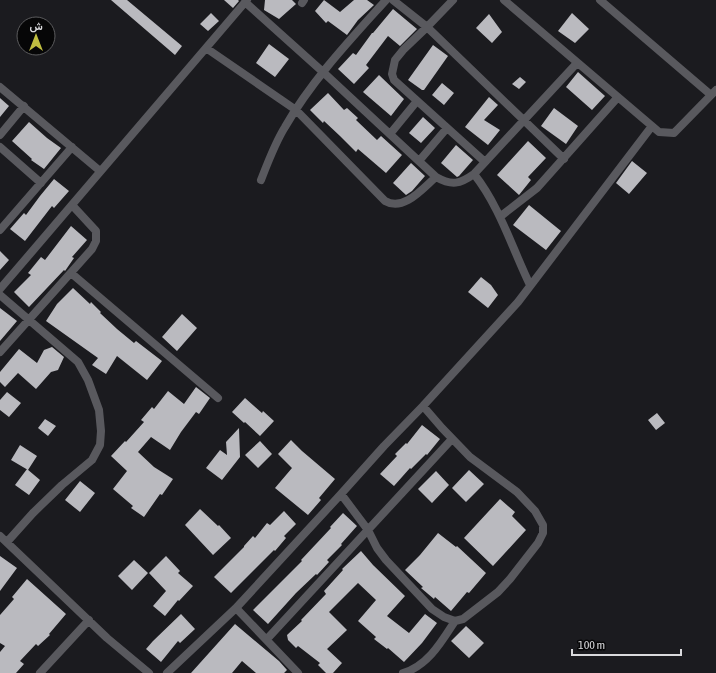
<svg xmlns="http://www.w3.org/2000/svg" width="716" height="673" viewBox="0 0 716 673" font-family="'Asap Condensed',Vazirmatn,sans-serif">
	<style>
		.building { fill: #bababf }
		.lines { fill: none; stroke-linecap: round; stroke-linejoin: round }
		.street { stroke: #59595e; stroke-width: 8 }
	</style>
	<rect width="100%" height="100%" fill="#1b1b1f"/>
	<path class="building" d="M 111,0 L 127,0 L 182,46 L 175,55 Z
		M 224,0 L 238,0 L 239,1 L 233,8 Z
		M 265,0 L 292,0 L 296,4 L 279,19 L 264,10 Z
		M 324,0 L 340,12 L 354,0 L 367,0 L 374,5 L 358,20 L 347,35 L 328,21 L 326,23 L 315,11 Z
		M 393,9 L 417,29 L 400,46 L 388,36 L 366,65 L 369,68 L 354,84 L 338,69 L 353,53 L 356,55 L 372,33 L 373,33 Z
		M 211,13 L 219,21 L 208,31 L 200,24 Z
		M 572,13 L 589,29 L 575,43 L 558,31 Z
		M 489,14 L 502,32 L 492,43 L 476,28 Z
		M 269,44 L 289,59 L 275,77 L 256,63 Z
		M 433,45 L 448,56 L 424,90 L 422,90 L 408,80 Z
		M 578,72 L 605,96 L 592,110 L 566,87 Z
		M 379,75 L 404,99 L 391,116 L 363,92 Z
		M 520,77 L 526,82 L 519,89 L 512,84 Z
		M 442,83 L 454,93 L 444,105 L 432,95 Z
		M 328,93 L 344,110 L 347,108 L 358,118 L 356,120 L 377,140 L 381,136 L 402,155 L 386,173 L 358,149 L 356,152 L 340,136 L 324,121 L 323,123 L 310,110 Z
		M 489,97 L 498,105 L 484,120 L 500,130 L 488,145 L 465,127 Z
		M 0,98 L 9,106 L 0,117 Z
		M 554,108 L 578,126 L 566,144 L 541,126 Z
		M 423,117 L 435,128 L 421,143 L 409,133 Z
		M 29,122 L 47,138 L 61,148 L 44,169 L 31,160 L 32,159 L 12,141 Z
		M 528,141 L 546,158 L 528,177 L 531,180 L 519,195 L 497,175 Z
		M 456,145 L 473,160 L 459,176 L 457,177 L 441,163 Z
		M 632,161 L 647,173 L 629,194 L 616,183 Z
		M 411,163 L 425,176 L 412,191 L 406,195 L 393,183 Z
		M 54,179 L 69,191 L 54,208 L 52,206 L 25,241 L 10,229 L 24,213 L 26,215 L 40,196 Z
		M 529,205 L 561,231 L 546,250 L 513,225 Z
		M 71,226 L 87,240 L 72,257 L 74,258 L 65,271 L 64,270 L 29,307 L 14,292 L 31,275 L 28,273 L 41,257 L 45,260 Z
		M 0,251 L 9,260 L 0,270 Z
		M 481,277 L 491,285 L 498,295 L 488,308 L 468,292 Z
		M 73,288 L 90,304 L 91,302 L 101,312 L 100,313 L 117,329 L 134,343 L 136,341 L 162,361 L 147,380 L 117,356 L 106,374 L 92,365 L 98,358 L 46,321 L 57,304 Z
		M 0,308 L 17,321 L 0,341 Z
		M 182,314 L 197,328 L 177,351 L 162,337 Z
		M 52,347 L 64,357 L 58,370 L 51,372 L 36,389 L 18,373 L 5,387 L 0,382 L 0,372 L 19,349 L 37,363 L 44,350 Z
		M 196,387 L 210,398 L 199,414 L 196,412 L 181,432 L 170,450 L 151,437 L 138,452 L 154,467 L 173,479 L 162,495 L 160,494 L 144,517 L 131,508 L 133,506 L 113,489 L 127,471 L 111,456 L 125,441 L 126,442 L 144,422 L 141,420 L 152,407 L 154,409 L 168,391 L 184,404 Z
		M 7,392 L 21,403 L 9,417 L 0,410 L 0,400 Z
		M 245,398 L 262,413 L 263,411 L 274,421 L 260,436 L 245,422 L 244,423 L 232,412 Z
		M 657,413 L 665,423 L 656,430 L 648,420 Z
		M 45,419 L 56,426 L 48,436 L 38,428 Z
		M 422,425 L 440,439 L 427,455 L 426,454 L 411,469 L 410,468 L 394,486 L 380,474 L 397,456 L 395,454 L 406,443 L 407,444 Z
		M 239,428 L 240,457 L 222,480 L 206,468 L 220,450 L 227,455 L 226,442 Z
		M 291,440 L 302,451 L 335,479 L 319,498 L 321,500 L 308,515 L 275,488 L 292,468 L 278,454 Z
		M 260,441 L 272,454 L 258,468 L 245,455 Z
		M 20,445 L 37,456 L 28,470 L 11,460 Z
		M 27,469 L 40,480 L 29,495 L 15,485 Z
		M 469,470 L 484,484 L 466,502 L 452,488 Z
		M 436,471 L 449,485 L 432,503 L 418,489 Z
		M 80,481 L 95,493 L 80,512 L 65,500 Z
		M 500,499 L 515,512 L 512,516 L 526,530 L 493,566 L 464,538 Z
		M 200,509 L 218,526 L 219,525 L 231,538 L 213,555 L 185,525 Z
		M 284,511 L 296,524 L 284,536 L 286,538 L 275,551 L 274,550 L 231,593 L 214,577 L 244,547 L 244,546 L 253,536 L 255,538 L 267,523 L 270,525 Z
		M 343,513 L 357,526 L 341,544 L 342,545 L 327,560 L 329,562 L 317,575 L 316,574 L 296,593 L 268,624 L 253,610 L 302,561 L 301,560 L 331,528 L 330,527 Z
		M 438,533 L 456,547 L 457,546 L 486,573 L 469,593 L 467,592 L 451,611 L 435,597 L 434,599 L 421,588 L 423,587 L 405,570 L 420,555 Z
		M 361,551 L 373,565 L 405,596 L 387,616 L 409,633 L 425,614 L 437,623 L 422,643 L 404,662 L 388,648 L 387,649 L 374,639 L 376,637 L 358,621 L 376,600 L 358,583 L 329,612 L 347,630 L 327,649 L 342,663 L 333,673 L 326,673 L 318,665 L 320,663 L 298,646 L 296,648 L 288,640 L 287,635 L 302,621 L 301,620 L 326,594 L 324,591 L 343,570 L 342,569 Z
		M 0,556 L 17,568 L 0,591 Z
		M 166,556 L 180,571 L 178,573 L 193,586 L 179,601 L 178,600 L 165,616 L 153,606 L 166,591 L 149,573 Z
		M 134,560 L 148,573 L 132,590 L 118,576 Z
		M 27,579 L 66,614 L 49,634 L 50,635 L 38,646 L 36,644 L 20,661 L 24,664 L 16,673 L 0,673 L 0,652 L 5,646 L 0,643 L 0,615 L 14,599 L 12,597 Z
		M 181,614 L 195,629 L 180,643 L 178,641 L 161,662 L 146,649 L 153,641 Z
		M 235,624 L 279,661 L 287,670 L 284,673 L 256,673 L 242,661 L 232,673 L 191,673 Z
		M 466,626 L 484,643 L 469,658 L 451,641 Z"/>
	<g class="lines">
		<path class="street" d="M 393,0 L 427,27 L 564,159
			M 453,0 L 427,27 L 404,49 L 395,60 L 392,74 L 394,80 L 485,162
			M 504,0 L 659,132 L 674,133 L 716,90
			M 600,0 L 711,95
			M 245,2 L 323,72 L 436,177 C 452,186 460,184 474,174 L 577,63
			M 302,3 L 304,0
			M 206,48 L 296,110 L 385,201 C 404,212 423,188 436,177
			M 0,87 L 100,171
			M 390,134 L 417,101
			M 0,135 L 24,106
			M 0,147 L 41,183
			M 419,161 L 447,128
			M 474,174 C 500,207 512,248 530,285
			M 261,180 C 268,162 275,143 285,127 C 312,80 350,40 386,0
			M 501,216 L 537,188 L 618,97
			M 0,230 L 72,147
			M 71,273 L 218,398
			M 0,289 L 247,0
			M 0,295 L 78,362 L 88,380 L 99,410 L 101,431 L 100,445 L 92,460 L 62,485 L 33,513 L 7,542
			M 0,352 L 92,249 L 96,241 L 96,231 L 72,205
			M 341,494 L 368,530 L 377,548 L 386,560 L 432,609 L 444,617 L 455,621 L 463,619 L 498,592 L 510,579 L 538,543 L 543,533 L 543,525 L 535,511 L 517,492 L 470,457 L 442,428 L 423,406
			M 0,536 L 107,638 L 149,673
			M 236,608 L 298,673
			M 267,639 L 452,439
			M 40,673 L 89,620
			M 167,673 L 236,608 L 341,494 L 384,446 L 423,406 L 518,302 L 652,126
			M 403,673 C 428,666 442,641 455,621"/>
	</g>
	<g transform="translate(36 36)"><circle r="19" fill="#060607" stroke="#5b5b5d"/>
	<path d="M0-3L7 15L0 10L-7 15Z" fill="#c0be41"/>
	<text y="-6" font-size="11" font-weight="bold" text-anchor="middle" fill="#dadadd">ش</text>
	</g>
	<path d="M572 649v6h109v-6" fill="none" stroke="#dadadd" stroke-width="2"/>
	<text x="578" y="649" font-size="12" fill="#dadadd" stroke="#060607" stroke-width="3" paint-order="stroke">100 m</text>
</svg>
